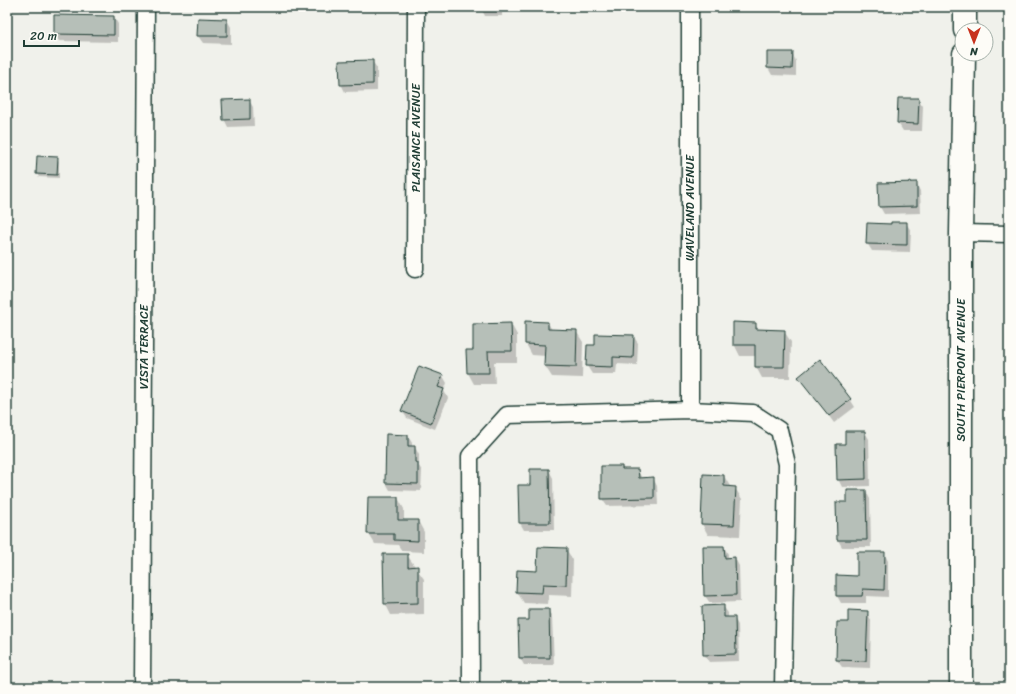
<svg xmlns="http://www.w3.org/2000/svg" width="1016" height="694" viewBox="0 0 1016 694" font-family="Sriracha,sans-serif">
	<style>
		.shadow { fill: #0003 }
		.building { fill: #b6bfb8; stroke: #1f3d34 }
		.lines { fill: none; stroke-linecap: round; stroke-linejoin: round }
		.street-casing { stroke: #1f3d34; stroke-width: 19 }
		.secondary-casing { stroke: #1f3d34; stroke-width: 25 }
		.street { stroke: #fdfcf7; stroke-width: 16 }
		.secondary { stroke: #fdfcf7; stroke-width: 22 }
		.labels { text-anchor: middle; stroke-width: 3; stroke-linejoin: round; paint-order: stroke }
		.street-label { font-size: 12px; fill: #1f3d34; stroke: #fdfcf7 }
	</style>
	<rect width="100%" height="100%" fill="#f0f1eb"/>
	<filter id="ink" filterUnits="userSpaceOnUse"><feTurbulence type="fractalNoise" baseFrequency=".025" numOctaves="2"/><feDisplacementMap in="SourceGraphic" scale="8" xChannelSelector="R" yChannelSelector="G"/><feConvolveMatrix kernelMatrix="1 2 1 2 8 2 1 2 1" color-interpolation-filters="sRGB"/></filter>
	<g filter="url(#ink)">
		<path class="shadow" d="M 455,7 L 502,7 L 502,16 L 485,16 L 481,8 L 457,9 Z
			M 114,17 L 118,24 L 118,42 L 59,41 L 55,34 Z
			M 227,20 L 231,27 L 231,44 L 203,43 L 198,36 Z
			M 792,53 L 796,61 L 796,76 L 772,75 L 768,68 Z
			M 372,61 L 377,68 L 377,91 L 345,92 L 341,84 Z
			M 899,99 L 918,99 L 923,106 L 922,131 L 903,131 L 898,123 Z
			M 249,100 L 253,107 L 254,126 L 228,127 L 224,119 Z
			M 57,158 L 59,161 L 59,178 L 39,177 L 37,174 Z
			M 916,183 L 920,191 L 921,213 L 884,214 L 880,207 Z
			M 906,223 L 911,231 L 910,252 L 872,251 L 867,243 L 868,224 Z
			M 526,322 L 548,323 L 552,330 L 576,331 L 583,342 L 582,378 L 552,377 L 545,366 L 546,356 L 532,355 L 526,344 Z
			M 511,324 L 517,335 L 517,362 L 494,362 L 495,384 L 474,384 L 468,373 L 474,351 Z
			M 755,324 L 759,330 L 784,331 L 791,342 L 790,378 L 762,378 L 756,367 L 756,356 L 740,356 L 734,344 Z
			M 633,336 L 638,343 L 637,365 L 617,364 L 616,374 L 592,374 L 587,366 L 588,346 L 596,346 Z
			M 443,376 L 447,383 L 444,391 L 448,398 L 435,429 L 407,418 L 402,411 Z
			M 800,377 L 850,399 L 855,407 L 834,423 Z
			M 865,432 L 869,439 L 870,486 L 842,487 L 838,479 L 846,445 Z
			M 408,436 L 412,443 L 412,447 L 415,447 L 419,455 L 419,466 L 422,471 L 421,491 L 390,490 L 386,483 Z
			M 622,467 L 624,470 L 638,470 L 642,479 L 653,478 L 657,486 L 658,505 L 607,506 L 602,499 Z
			M 549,470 L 553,478 L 554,530 L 524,530 L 520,523 L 531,486 Z
			M 724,476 L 731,488 L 735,488 L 742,499 L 740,536 L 708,535 L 702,524 Z
			M 866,491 L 870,499 L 871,547 L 842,547 L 838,540 L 837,503 L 848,503 Z
			M 398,498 L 404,509 L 404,521 L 418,521 L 424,532 L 424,552 L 402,551 L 398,545 L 375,544 L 368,533 Z
			M 724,547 L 728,554 L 728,559 L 735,558 L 739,566 L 740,602 L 710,603 L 705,596 Z
			M 566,549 L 573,560 L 572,596 L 549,595 L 548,604 L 524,603 L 517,592 Z
			M 884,553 L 888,561 L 888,597 L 866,596 L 866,603 L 841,603 L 837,596 Z
			M 407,555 L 424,579 L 424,614 L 391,615 L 385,603 Z
			M 723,606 L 728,613 L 728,618 L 734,618 L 738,625 L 739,661 L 709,662 L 704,654 Z
			M 548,610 L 552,617 L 554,665 L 524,665 L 520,658 L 519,621 L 530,621 Z
			M 867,612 L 871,620 L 870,668 L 842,667 L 837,660 L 849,623 Z"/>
		<path class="building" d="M 480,7 L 498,7 L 498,9 L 480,9 Z
			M 54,15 L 114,16 L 114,35 L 54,34 Z
			M 198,18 L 227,19 L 227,36 L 197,36 Z
			M 767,52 L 793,52 L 792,69 L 767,68 Z
			M 373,60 L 373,84 L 340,85 L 339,61 Z
			M 898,98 L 919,98 L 918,124 L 897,123 Z
			M 250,99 L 250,119 L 223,120 L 222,100 Z
			M 37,156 L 58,157 L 57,175 L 36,174 Z
			M 1006,171 L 1009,171 L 1009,198 L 1006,198 Z
			M 917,182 L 917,206 L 879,207 L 878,183 Z
			M 891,222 L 907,222 L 907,245 L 866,244 L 867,223 L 891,224 Z
			M 525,321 L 548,322 L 548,329 L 577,330 L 576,367 L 544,366 L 545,345 L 525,344 Z
			M 733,322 L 756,323 L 756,329 L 785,330 L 784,367 L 755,367 L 755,345 L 733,345 Z
			M 511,323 L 512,351 L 488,351 L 489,373 L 467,373 L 466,350 L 473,350 L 473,324 Z
			M 595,334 L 634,335 L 633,358 L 613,357 L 613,367 L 586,366 L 587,345 L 595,345 Z
			M 820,359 L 851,399 L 829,416 L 798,377 Z
			M 419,366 L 443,375 L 438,387 L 444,389 L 431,423 L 401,411 Z
			M 845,431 L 865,431 L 866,479 L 837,480 L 836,444 L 845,444 Z
			M 386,434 L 408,435 L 408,446 L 415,446 L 415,462 L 418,463 L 418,484 L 385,483 Z
			M 601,466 L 622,466 L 622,469 L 638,469 L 639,478 L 654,477 L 654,498 L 601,499 Z
			M 530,469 L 549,469 L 550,523 L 519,523 L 518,485 L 530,485 Z
			M 703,474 L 724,475 L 724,486 L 736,487 L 734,525 L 701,524 Z
			M 847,490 L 866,490 L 867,540 L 837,540 L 836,502 L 847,502 Z
			M 368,497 L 398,497 L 398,520 L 418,520 L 418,541 L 394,540 L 394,534 L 367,534 Z
			M 703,546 L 724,546 L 725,558 L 735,557 L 736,595 L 704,596 Z
			M 538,547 L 567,548 L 566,585 L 543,584 L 542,593 L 516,592 L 517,570 L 537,571 Z
			M 857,552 L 885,552 L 884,590 L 863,589 L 862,596 L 836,596 L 836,575 L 857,576 Z
			M 383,554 L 408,554 L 408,567 L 418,566 L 418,603 L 384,604 Z
			M 724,605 L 724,617 L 735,617 L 736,654 L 703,655 L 702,606 Z
			M 529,609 L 549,609 L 550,658 L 519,658 L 518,620 L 529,620 Z
			M 848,610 L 868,611 L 866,661 L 836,660 L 837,622 L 848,622 Z
			M 540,683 L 540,687 L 516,687 L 516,684 Z
			M 701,684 L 725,684 L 725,687 L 701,687 Z
			M 847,684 L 868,684 L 868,687 L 847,687 Z"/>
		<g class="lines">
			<g class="street-casing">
				<path id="street" d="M 961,233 L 1009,234
					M 415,269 L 416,7
					M 690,410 L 690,7
					M 142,687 L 146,7
					M 471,687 L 470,456 L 507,415 L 690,410 L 753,413 L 779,430 L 787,464 L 783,687"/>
			</g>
			<g class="secondary-casing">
				<path id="secondary" d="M 965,30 L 965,7
					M 961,687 L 961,233 L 964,54"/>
			</g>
			<use href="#street" class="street"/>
			<use href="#secondary" class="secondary"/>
		</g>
	</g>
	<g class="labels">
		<g class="street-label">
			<text transform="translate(416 138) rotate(-90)" y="4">PLAISANCE AVENUE</text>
			<text transform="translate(690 208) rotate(-90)" y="4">WAVELAND AVENUE</text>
			<text transform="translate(144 347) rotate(-90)" y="4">VISTA TERRACE</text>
			<text transform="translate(961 370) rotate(-90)" y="4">SOUTH PIERPONT AVENUE</text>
		</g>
	</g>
	<rect width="1016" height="694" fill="none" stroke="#fdfcf7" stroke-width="24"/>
	<rect x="12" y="12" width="992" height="670" fill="none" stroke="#1f3d34" stroke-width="1.5" filter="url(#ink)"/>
	<g transform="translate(974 42) rotate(180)"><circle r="19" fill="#fdfcf7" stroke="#a4b0a9"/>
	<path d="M0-3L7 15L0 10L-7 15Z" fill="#c8321e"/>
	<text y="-6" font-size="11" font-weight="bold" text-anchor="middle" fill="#1f3d34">N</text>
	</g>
	<path d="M24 40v6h55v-6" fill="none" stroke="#1f3d34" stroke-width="2"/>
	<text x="30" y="40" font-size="12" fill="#1f3d34" stroke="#fdfcf7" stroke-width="3" paint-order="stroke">20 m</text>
</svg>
